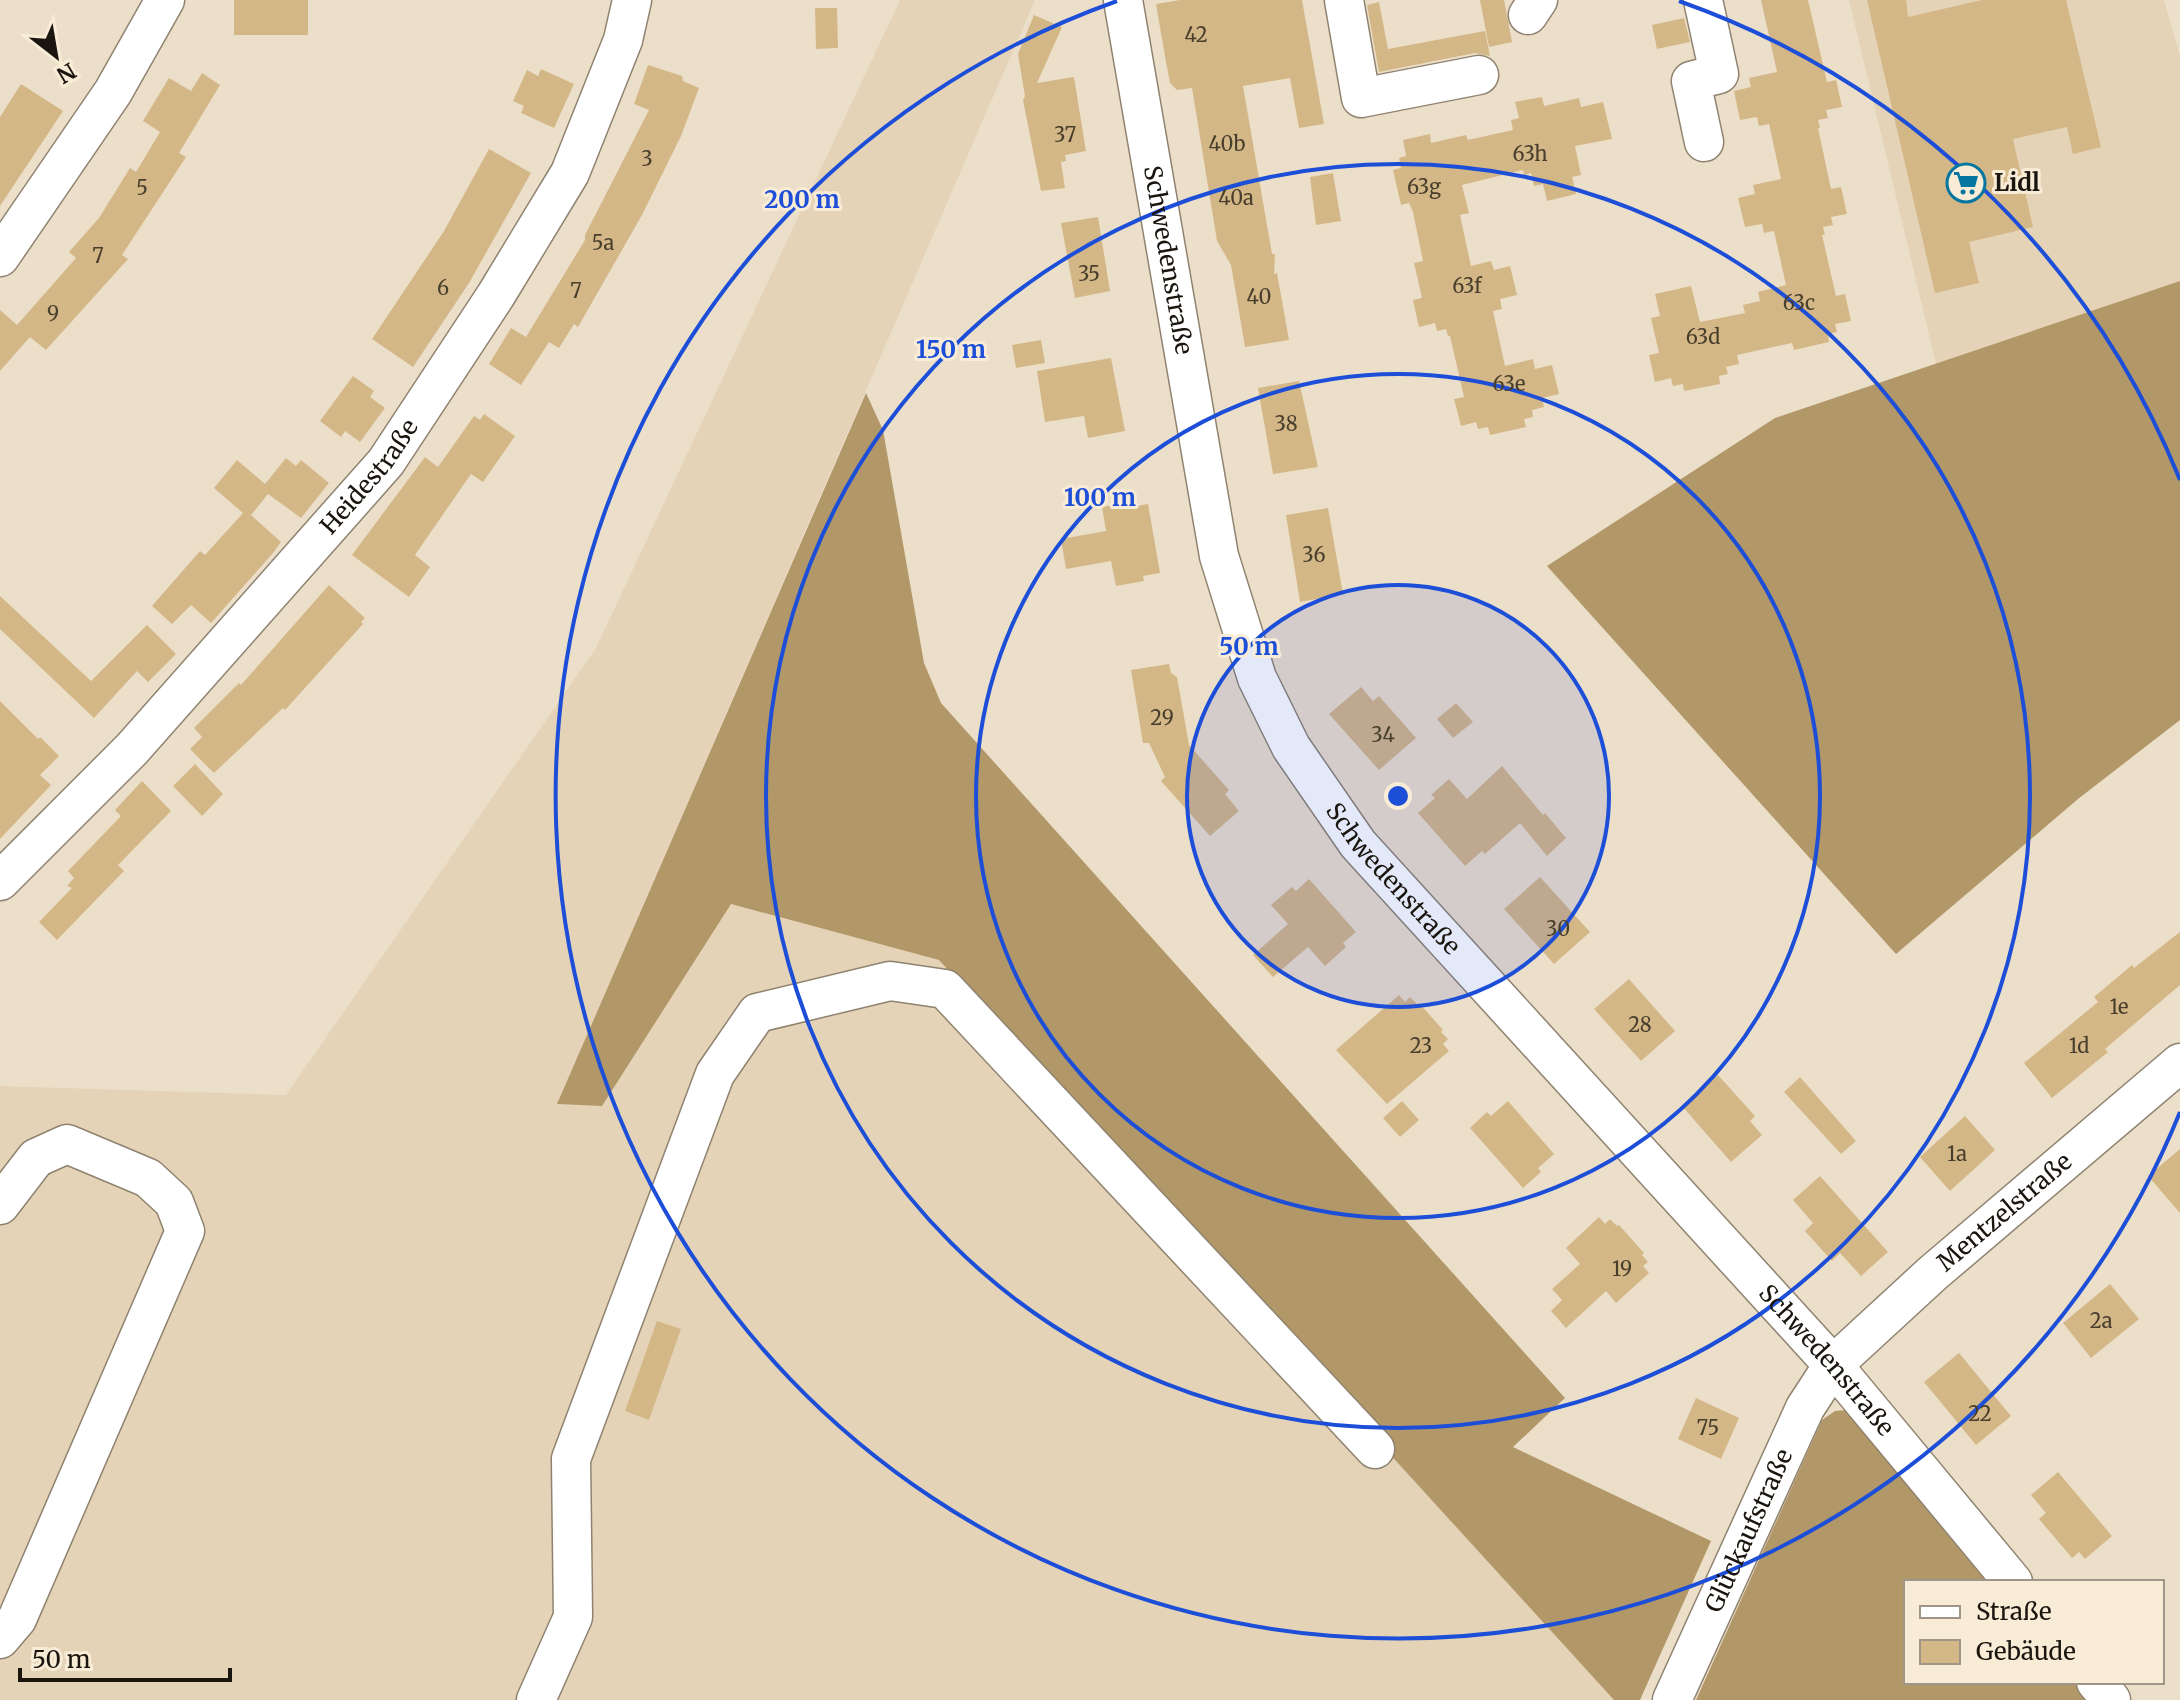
<svg xmlns="http://www.w3.org/2000/svg" width="2180" height="1700" viewBox="0 0 2180 1700" font-family="Merriweather,serif">
	<style>
		.built { fill: #e4d3b7 }
		.forest { fill: #b29768 }
		.building { fill: #d4b787 }
		.lines { fill: none; stroke-linecap: round; stroke-linejoin: round }
		.minor-casing { stroke: #8f8370; stroke-width: 41 }
		.minor { stroke: #fff; stroke-width: 38 }
		.ring { fill: none; stroke: #1d4ed8; stroke-width: 4 }
		.labels { text-anchor: middle; stroke-width: 6; stroke-linejoin: round; paint-order: stroke }
		.number-label { font-size: 20px; fill: #483e2c }
		.poi-label { font-size: 24px; font-weight: bold; fill: #1a150e; stroke: #f9ecd7; text-anchor: start }
		.street-label { font-size: 24px; fill: #1a150e; stroke: #f9ecd7 }
		.centre { fill: #1d4ed8; stroke: #f9ecd7; stroke-width: 4 }
		.ring-label { font-size: 24px; text-anchor: middle; font-weight: bold; fill: #1d4ed8; stroke: #f9ecd7; stroke-width: 6; stroke-linejoin: round; paint-order: stroke }
	</style>
	<rect width="100%" height="100%" fill="#ecdfca"/>
	<path class="built" d="M 900,0 L 1035,0 L 557,1104 L 602,1106 L 730,904 L 939,960 L 1614,1700 L 0,1700 L 0,1086 L 286,1095 L 596,648 Z
		M 1849,0 L 2164,0 L 2180,56 L 2180,281 L 1936,364 Z"/>
	<path class="forest" d="M 2180,281 L 2180,720 L 2078,799 L 1896,954 L 1547,566 L 1775,418 Z
		M 866,393 L 883,430 L 924,663 L 941,703 L 1565,1398 L 1513,1447 L 1711,1541 L 1640,1700 L 1614,1700 L 939,960 L 731,904 L 602,1106 L 557,1104 Z
		M 1847,1410 L 1995,1582 L 1906,1582 L 1906,1682 L 2078,1682 L 2092,1700 L 1696,1700 L 1822,1420 L 1835,1411 Z"/>
	<path class="building" d="M 234,0 L 308,0 L 308,35 L 234,35 Z
		M 1180,0 L 1302,0 L 1324,124 L 1299,128 L 1290,78 L 1243,86 L 1272,254 L 1275,254 L 1274,274 L 1277,273 L 1289,340 L 1245,347 L 1231,265 L 1217,241 L 1192,88 L 1177,90 L 1170,83 L 1166,62 L 1156,4 Z
		M 1480,0 L 1504,0 L 1512,42 L 1489,47 Z
		M 1761,0 L 1808,0 L 1827,82 L 1836,80 L 1842,107 L 1826,110 L 1828,118 L 1818,120 L 1820,128 L 1818,128 L 1831,189 L 1841,187 L 1847,214 L 1831,217 L 1833,225 L 1823,227 L 1825,235 L 1822,235 L 1836,296 L 1845,294 L 1851,321 L 1835,324 L 1837,332 L 1828,334 L 1829,342 L 1794,350 L 1792,343 L 1737,355 L 1739,364 L 1726,367 L 1728,374 L 1719,376 L 1720,384 L 1684,391 L 1683,384 L 1673,386 L 1671,378 L 1655,382 L 1649,355 L 1659,353 L 1651,318 L 1660,316 L 1655,294 L 1691,286 L 1700,322 L 1745,313 L 1743,305 L 1760,301 L 1758,292 L 1786,285 L 1774,231 L 1764,233 L 1762,224 L 1745,227 L 1738,198 L 1755,194 L 1753,185 L 1781,179 L 1769,124 L 1759,126 L 1757,117 L 1740,120 L 1734,91 L 1751,87 L 1749,78 L 1777,72 Z
		M 1867,0 L 1906,0 L 1908,17 L 1982,0 L 2066,0 L 2101,147 L 2073,154 L 2067,127 L 2013,139 L 2033,227 L 1969,242 L 1979,283 L 1935,293 Z
		M 1379,2 L 1388,49 L 1485,31 L 1490,56 L 1475,53 L 1379,72 L 1367,5 Z
		M 815,8 L 837,8 L 838,48 L 816,49 Z
		M 1034,15 L 1062,27 L 1037,83 L 1074,77 L 1086,151 L 1065,155 L 1066,161 L 1061,162 L 1065,188 L 1041,191 L 1023,100 L 1025,96 L 1018,54 Z
		M 1684,18 L 1690,42 L 1657,49 L 1652,25 Z
		M 648,65 L 682,76 L 683,81 L 699,88 L 681,136 L 642,215 L 578,327 L 574,324 L 559,348 L 549,342 L 521,385 L 489,364 L 511,328 L 526,337 L 585,240 L 585,235 L 649,110 L 634,104 Z
		M 541,69 L 574,84 L 554,128 L 521,113 L 524,106 L 513,101 L 527,70 L 538,76 Z
		M 202,73 L 220,85 L 179,153 L 186,157 L 122,255 L 128,259 L 46,350 L 30,337 L 0,371 L 0,310 L 17,325 L 76,258 L 69,252 L 99,218 L 130,168 L 136,172 L 160,132 L 143,121 L 169,78 L 191,91 Z
		M 21,84 L 63,111 L 0,206 L 0,117 Z
		M 1542,97 L 1544,106 L 1579,98 L 1581,107 L 1603,102 L 1612,139 L 1575,146 L 1581,175 L 1572,177 L 1576,194 L 1547,201 L 1543,184 L 1534,186 L 1531,173 L 1524,175 L 1523,170 L 1462,185 L 1469,213 L 1460,215 L 1471,266 L 1491,261 L 1494,270 L 1510,266 L 1517,295 L 1500,299 L 1502,309 L 1493,311 L 1505,366 L 1533,359 L 1535,369 L 1552,365 L 1559,394 L 1542,398 L 1544,407 L 1532,410 L 1533,417 L 1524,419 L 1526,427 L 1490,435 L 1488,427 L 1478,429 L 1476,422 L 1461,426 L 1454,399 L 1464,397 L 1450,336 L 1448,336 L 1446,329 L 1437,331 L 1435,323 L 1419,327 L 1413,300 L 1422,298 L 1414,263 L 1423,261 L 1413,212 L 1409,203 L 1401,205 L 1393,170 L 1401,168 L 1399,158 L 1406,156 L 1403,140 L 1430,134 L 1431,143 L 1466,135 L 1468,140 L 1513,130 L 1511,120 L 1519,118 L 1515,102 Z
		M 489,149 L 531,173 L 469,283 L 413,367 L 372,339 L 444,231 Z
		M 1333,173 L 1341,221 L 1316,225 L 1310,177 Z
		M 1098,217 L 1110,291 L 1075,298 L 1061,223 Z
		M 1041,340 L 1045,363 L 1016,368 L 1012,345 Z
		M 1111,358 L 1125,431 L 1088,438 L 1084,416 L 1045,422 L 1037,371 Z
		M 353,376 L 374,391 L 370,397 L 385,408 L 360,442 L 345,431 L 341,437 L 320,421 Z
		M 1299,381 L 1318,467 L 1273,474 L 1258,388 Z
		M 484,414 L 515,436 L 483,482 L 471,474 L 415,555 L 430,567 L 409,597 L 352,555 L 425,457 L 438,467 L 474,416 L 480,420 Z
		M 286,458 L 296,466 L 301,460 L 329,483 L 301,518 L 268,494 L 251,515 L 281,542 L 273,553 L 211,623 L 191,605 L 172,624 L 152,606 L 200,551 L 205,555 L 243,513 L 214,488 L 237,460 L 265,484 Z
		M 1130,502 L 1131,507 L 1148,504 L 1160,573 L 1143,576 L 1144,581 L 1116,586 L 1111,561 L 1066,569 L 1061,539 L 1106,531 L 1102,507 Z
		M 1328,508 L 1343,594 L 1300,602 L 1286,515 Z
		M 329,585 L 365,618 L 361,622 L 363,624 L 285,710 L 283,708 L 214,773 L 190,749 L 202,737 L 194,728 L 239,683 L 241,685 Z
		M 0,596 L 91,681 L 147,625 L 176,654 L 148,682 L 137,671 L 94,718 L 0,629 Z
		M 1169,664 L 1171,673 L 1177,677 L 1189,745 L 1229,790 L 1225,794 L 1239,811 L 1210,836 L 1161,781 L 1165,777 L 1149,743 L 1143,743 L 1131,670 Z
		M 1361,687 L 1373,701 L 1379,696 L 1416,738 L 1379,770 L 1329,714 Z
		M 0,701 L 38,739 L 40,737 L 59,756 L 40,775 L 51,785 L 0,839 Z
		M 1456,703 L 1473,722 L 1453,738 L 1437,719 Z
		M 195,764 L 223,794 L 202,816 L 173,786 Z
		M 1502,766 L 1543,815 L 1545,813 L 1566,838 L 1547,856 L 1520,823 L 1485,854 L 1482,851 L 1465,866 L 1418,813 L 1435,798 L 1431,795 L 1449,779 L 1467,799 Z
		M 142,781 L 171,811 L 118,865 L 124,871 L 57,940 L 39,922 L 72,888 L 67,886 L 74,878 L 68,871 L 121,816 L 115,810 Z
		M 1540,877 L 1590,932 L 1554,964 L 1504,909 Z
		M 1309,879 L 1356,932 L 1343,943 L 1346,947 L 1325,966 L 1308,947 L 1273,977 L 1253,955 L 1288,924 L 1271,905 L 1292,887 L 1296,891 Z
		M 2180,932 L 2180,985 L 2105,1049 L 2108,1052 L 2052,1098 L 2024,1063 L 2098,1002 L 2094,997 L 2132,965 L 2134,968 Z
		M 1629,979 L 1675,1031 L 1641,1061 L 1594,1009 Z
		M 1399,995 L 1405,1002 L 1410,997 L 1417,1004 L 1419,1003 L 1443,1030 L 1441,1032 L 1448,1039 L 1443,1044 L 1449,1051 L 1387,1104 L 1336,1050 Z
		M 1718,1075 L 1755,1116 L 1750,1121 L 1762,1135 L 1731,1162 L 1682,1106 Z
		M 1800,1077 L 1856,1141 L 1841,1154 L 1784,1092 Z
		M 1402,1101 L 1419,1120 L 1400,1137 L 1383,1118 Z
		M 1508,1101 L 1554,1154 L 1538,1168 L 1541,1172 L 1523,1188 L 1470,1128 L 1487,1112 L 1491,1116 Z
		M 1965,1116 L 1995,1150 L 1950,1191 L 1920,1157 Z
		M 2180,1149 L 2180,1213 L 2148,1176 Z
		M 1820,1176 L 1888,1252 L 1861,1276 L 1840,1253 L 1832,1261 L 1805,1231 L 1813,1223 L 1793,1200 Z
		M 1599,1217 L 1605,1224 L 1610,1219 L 1617,1226 L 1619,1225 L 1644,1253 L 1642,1255 L 1648,1262 L 1643,1266 L 1649,1273 L 1616,1303 L 1606,1291 L 1566,1328 L 1551,1311 L 1562,1300 L 1552,1289 L 1580,1264 L 1566,1248 Z
		M 2110,1284 L 2139,1319 L 2091,1358 L 2063,1323 Z
		M 657,1321 L 681,1329 L 649,1420 L 625,1411 Z
		M 1959,1353 L 2011,1416 L 1976,1445 L 1924,1382 Z
		M 1696,1398 L 1739,1418 L 1721,1459 L 1678,1439 Z
		M 2058,1472 L 2112,1536 L 2085,1559 L 2079,1552 L 2072,1558 L 2039,1519 L 2046,1513 L 2031,1495 Z"/>
	<g class="lines">
		<g class="minor-casing">
			<g id="minor">
				<path id="s1" d="M 1123,0 L 1219,556 L 1257,678 L 1291,747 L 1358,844 L 1833,1365 L 2013,1582"/>
				<path d="M 1344,0 L 1361,98 L 1479,75"/>
				<path d="M 1703,0 L 1719,74 L 1691,81 L 1704,142"/>
				<path d="M 1528,15 L 1538,0"/>
				<path d="M 0,257 L 113,92 L 165,0"/>
				<path id="s2" d="M 0,881 L 132,749 L 386,462 L 496,295 L 570,173 L 623,40 L 632,0"/>
				<path d="M 0,1205 L 36,1158 L 67,1144 L 148,1178 L 174,1202 L 185,1231 L 17,1619 L 0,1639"/>
				<path d="M 2096,1682 L 2111,1700"/>
				<path d="M 536,1700 L 573,1617 L 571,1459 L 715,1074 L 757,1013 L 890,981 L 945,989 L 1375,1449"/>
				<path id="s3" d="M 1672,1700 L 1805,1408 L 1833,1365 L 1933,1273 L 2180,1063"/>
			</g>
		</g>
		<use href="#minor" class="minor"/>
	</g>
	<circle cx="1398" cy="796" r="211" fill="#1d4ed8" fill-opacity=".12"/>
	<g class="ring">
		<circle cx="1398" cy="796" r="211"/>
		<circle cx="1398" cy="796" r="422"/>
		<circle cx="1398" cy="796" r="632"/>
		<path d="M2180 1112A843 843 0 1 1 1117 1M1679 1A843 843 0 0 1 2180 480"/>
	</g>
	<defs>
		<g id="supermarket-ring" transform="scale(2)"><circle r="9.5" fill="#f9ecd7" stroke="#0576a0" stroke-width="1.5"/><path d="M-6-5.5h2.5l.6 2H6L4.5 2H-2.5L-4.4-4H-6ZM-1.5 3.2a1.3 1.3 0 1 0 .1 0ZM3 3.2a1.3 1.3 0 1 0 .1 0Z" fill="#0576a0"/></g>
	</defs>
	<g fill-rule="evenodd">
		<use href="#supermarket-ring" x="1966" y="183"/>
	</g>
	<g class="labels">
		<g class="number-label">
			<text x="1196" y="42">42</text>
			<text x="1065" y="142">37</text>
			<text x="1227" y="151">40b</text>
			<text x="1530" y="161">63h</text>
			<text x="647" y="166">3</text>
			<text x="1424" y="194">63g</text>
			<text x="142" y="195">5</text>
			<text x="1236" y="205">40a</text>
			<text x="603" y="250">5a</text>
			<text x="98" y="263">7</text>
			<text x="1089" y="281">35</text>
			<text x="1467" y="293">63f</text>
			<text x="443" y="295">6</text>
			<text x="576" y="298">7</text>
			<text x="1259" y="304">40</text>
			<text x="1799" y="310">63c</text>
			<text x="53" y="321">9</text>
			<text x="1703" y="344">63d</text>
			<text x="1509" y="391">63e</text>
			<text x="1286" y="431">38</text>
			<text x="1314" y="562">36</text>
			<text x="1162" y="725">29</text>
			<text x="1383" y="742">34</text>
			<text x="1558" y="936">30</text>
			<text x="2119" y="1014">1e</text>
			<text x="1640" y="1032">28</text>
			<text x="1421" y="1053">23</text>
			<text x="2079" y="1053">1d</text>
			<text x="1957" y="1161">1a</text>
			<text x="1622" y="1276">19</text>
			<text x="2101" y="1328">2a</text>
			<text x="1980" y="1421">22</text>
			<text x="1708" y="1435">75</text>
		</g>
		<g class="poi-label">
			<text x="1994" y="191">Lidl</text>
		</g>
		<g class="street-label">
			<text dy="8" stroke="none"><textPath href="#s1" startOffset="264">Schwedenstraße</textPath></text>
			<text dy="8" stroke="none"><textPath href="#s2" startOffset="548">Heidestraße</textPath></text>
			<text dy="8" stroke="none"><textPath href="#s1" startOffset="936">Schwedenstraße</textPath></text>
			<text dy="8" stroke="none"><textPath href="#s3" startOffset="602">Mentzelstraße</textPath></text>
			<text dy="8" stroke="none"><textPath href="#s1" startOffset="1584">Schwedenstraße</textPath></text>
			<text dy="8" stroke="none"><textPath href="#s3" startOffset="186">Glückaufstraße</textPath></text>
		</g>
	</g>
	<circle cx="1398" cy="796" r="12" class="centre"/>
	<g class="ring-label">
		<text x="802" y="208">200 m</text>
		<text x="951" y="358">150 m</text>
		<text x="1100" y="506">100 m</text>
		<text x="1249" y="655">50 m</text>
	</g>
	<rect x="1904" y="1580" width="260" height="104" fill="#f9ecd7" stroke="#a09687" stroke-width="2"/>
	<rect x="1920" y="1606" width="40" height="12" fill="#ffffff" stroke="#a09687" stroke-width="2"/>
	<text x="1976" y="1620" font-size="24" fill="#1a150e">Straße</text>
	<rect x="1920" y="1640" width="40" height="24" fill="#d4b787" stroke="#a09687" stroke-width="2"/>
	<text x="1976" y="1660" font-size="24" fill="#1a150e">Gebäude</text>
	<g transform="translate(56 56) rotate(149)" stroke="#f9ecd7" stroke-width="6" paint-order="stroke">
	<path d="M0-6L14 30L0 20L-14 30Z" fill="#1a150e"/>
	<text y="-12" font-size="22" font-weight="bold" text-anchor="middle" fill="#1a150e">N</text>
	</g>
	<path d="M20 1668v12h210v-12" fill="none" stroke="#1a150e" stroke-width="4"/>
	<text x="32" y="1668" font-size="24" fill="#1a150e" stroke="#f9ecd7" stroke-width="6" paint-order="stroke">50 m</text>
</svg>
